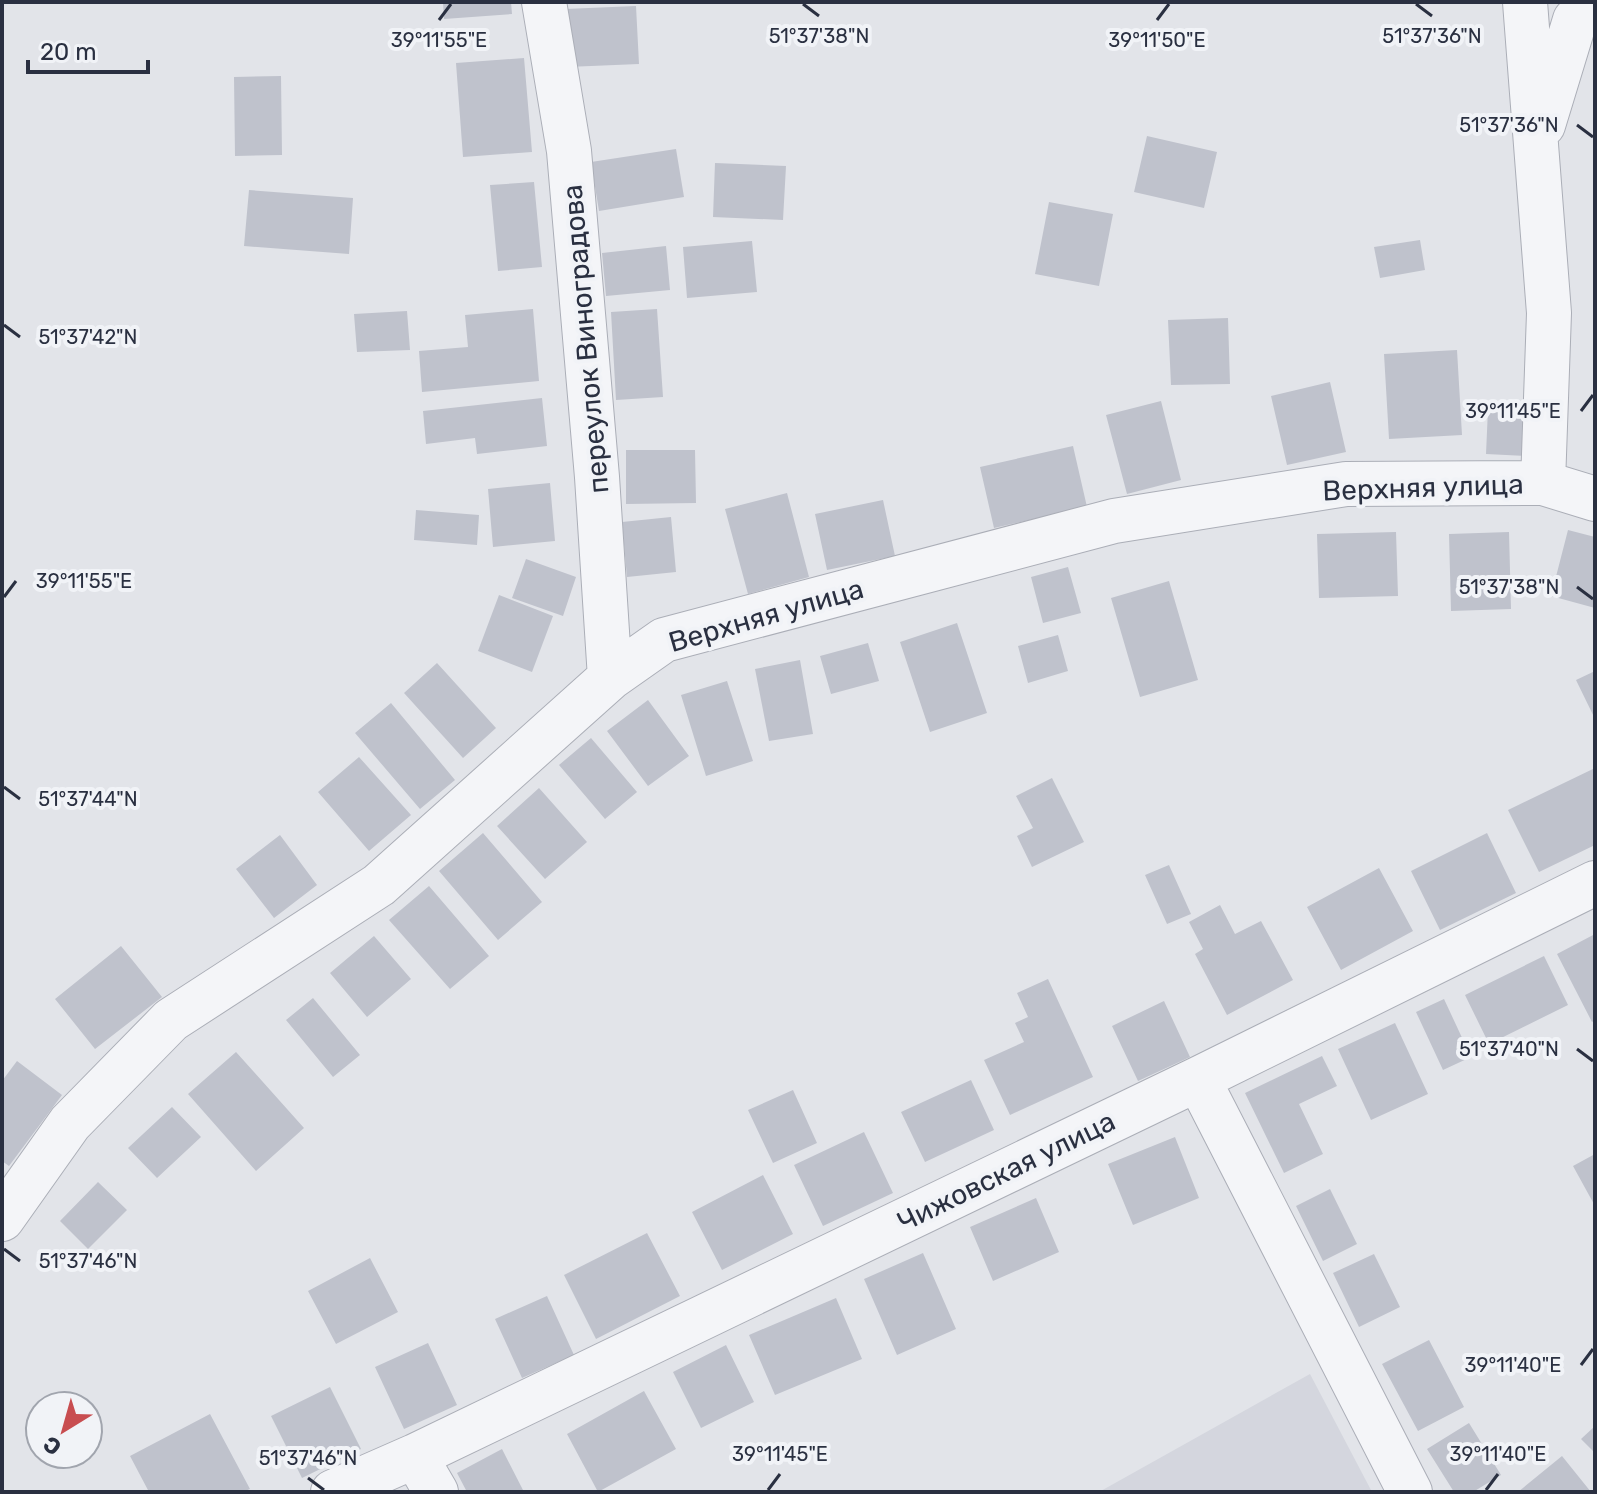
<svg xmlns="http://www.w3.org/2000/svg" width="1597" height="1494" viewBox="0 0 1597 1494" font-family="Rubik,sans-serif">
	<style>
		.built { fill: #d4d6de }
		.building { fill: #bfc2cc }
		.lines { fill: none; stroke-linecap: round; stroke-linejoin: round }
		.minor-casing { stroke: #abaeb7; stroke-width: 46 }
		.minor { stroke: #f4f5f8; stroke-width: 44 }
		.ticks { fill: none; stroke: #2a3041; stroke-width: 3 }
		.labels { text-anchor: middle; stroke-width: 8; stroke-linejoin: round; paint-order: stroke }
		.street-label { font-size: 28px; fill: #2a3041; stroke: #f1f3f7 }
		.ticks-label { font-size: 20px; text-anchor: middle; fill: #2a3041; stroke: #f1f3f7; stroke-width: 8; stroke-linejoin: round; paint-order: stroke }
	</style>
	<rect width="100%" height="100%" fill="#e2e4e9"/>
	<path class="built" d="M 1310,1374 L 1372,1492 L 1099,1492 Z"/>
	<path class="building" d="M 443,2 L 511,2 L 512,14 L 444,19 Z
		M 636,6 L 639,64 L 567,67 L 565,9 Z
		M 524,58 L 532,152 L 463,157 L 456,63 Z
		M 281,76 L 282,155 L 235,156 L 234,77 Z
		M 1147,136 L 1217,152 L 1204,208 L 1134,192 Z
		M 676,149 L 684,197 L 599,211 L 591,162 Z
		M 715,163 L 786,166 L 783,220 L 713,217 Z
		M 534,182 L 542,267 L 498,271 L 490,185 Z
		M 249,190 L 353,198 L 349,254 L 244,246 Z
		M 1049,202 L 1113,214 L 1099,286 L 1035,274 Z
		M 1420,240 L 1425,270 L 1380,278 L 1374,247 Z
		M 752,241 L 757,292 L 687,298 L 683,247 Z
		M 666,246 L 670,290 L 606,296 L 602,253 Z
		M 533,309 L 539,381 L 422,392 L 419,351 L 468,347 L 465,315 Z
		M 657,309 L 663,397 L 616,400 L 611,312 Z
		M 407,311 L 410,350 L 357,352 L 354,314 Z
		M 1228,318 L 1230,384 L 1171,385 L 1168,320 Z
		M 1457,350 L 1462,435 L 1389,439 L 1384,354 Z
		M 1330,382 L 1346,452 L 1287,465 L 1271,396 Z
		M 542,398 L 547,446 L 477,454 L 475,438 L 426,444 L 423,411 Z
		M 1161,401 L 1181,480 L 1127,494 L 1106,415 Z
		M 1488,409 L 1529,411 L 1526,456 L 1486,454 Z
		M 1073,446 L 1087,507 L 994,528 L 980,467 Z
		M 626,450 L 695,450 L 696,503 L 626,504 Z
		M 550,483 L 555,541 L 493,547 L 488,489 Z
		M 787,493 L 809,577 L 748,594 L 725,509 Z
		M 883,500 L 895,556 L 827,570 L 815,514 Z
		M 416,510 L 479,515 L 477,545 L 414,540 Z
		M 671,517 L 676,572 L 627,577 L 622,522 Z
		M 1568,530 L 1595,537 L 1595,608 L 1551,596 Z
		M 1396,532 L 1398,596 L 1319,598 L 1317,534 Z
		M 1509,532 L 1511,609 L 1451,611 L 1449,534 Z
		M 526,559 L 576,577 L 563,616 L 512,598 Z
		M 1068,567 L 1081,613 L 1043,623 L 1031,577 Z
		M 1169,581 L 1198,680 L 1140,697 L 1111,598 Z
		M 499,595 L 553,616 L 532,672 L 478,651 Z
		M 957,623 L 987,713 L 930,732 L 900,642 Z
		M 1058,635 L 1068,671 L 1028,683 L 1018,646 Z
		M 868,643 L 879,681 L 831,694 L 820,656 Z
		M 800,660 L 813,734 L 769,741 L 755,669 Z
		M 437,663 L 496,728 L 463,758 L 404,693 Z
		M 1595,671 L 1595,719 L 1576,680 Z
		M 727,681 L 753,761 L 706,776 L 681,695 Z
		M 648,700 L 689,756 L 648,786 L 607,731 Z
		M 391,703 L 455,780 L 420,809 L 355,733 Z
		M 591,738 L 637,792 L 605,819 L 559,765 Z
		M 359,757 L 411,815 L 369,851 L 318,792 Z
		M 1595,768 L 1595,845 L 1539,872 L 1508,810 Z
		M 1052,778 L 1084,842 L 1032,867 L 1017,836 L 1033,828 L 1016,796 Z
		M 539,788 L 587,842 L 545,879 L 497,826 Z
		M 483,833 L 542,902 L 498,940 L 439,871 Z
		M 1487,833 L 1516,893 L 1440,930 L 1411,871 Z
		M 280,835 L 317,885 L 274,918 L 236,869 Z
		M 1169,865 L 1191,914 L 1167,924 L 1145,875 Z
		M 1379,868 L 1413,931 L 1341,970 L 1307,907 Z
		M 429,886 L 489,956 L 450,989 L 389,920 Z
		M 1220,905 L 1235,934 L 1261,921 L 1293,980 L 1227,1015 L 1195,954 L 1203,949 L 1189,922 Z
		M 1595,934 L 1595,1020 L 1592,1022 L 1557,954 Z
		M 374,936 L 411,979 L 367,1017 L 330,973 Z
		M 121,946 L 162,997 L 95,1049 L 55,999 Z
		M 1544,956 L 1568,1005 L 1489,1044 L 1465,995 Z
		M 1048,979 L 1093,1077 L 1010,1115 L 984,1060 L 1024,1042 L 1015,1023 L 1028,1017 L 1017,993 Z
		M 313,998 L 360,1055 L 333,1077 L 286,1020 Z
		M 1444,999 L 1471,1057 L 1443,1070 L 1416,1012 Z
		M 1164,1001 L 1190,1057 L 1138,1081 L 1112,1026 Z
		M 1395,1023 L 1428,1094 L 1371,1120 L 1338,1049 Z
		M 236,1052 L 304,1128 L 256,1171 L 188,1094 Z
		M 1322,1056 L 1337,1086 L 1299,1104 L 1323,1154 L 1284,1173 L 1245,1093 Z
		M 17,1061 L 62,1095 L 9,1166 L 2,1161 L 2,1081 Z
		M 971,1080 L 994,1130 L 925,1162 L 901,1112 Z
		M 793,1090 L 817,1143 L 773,1163 L 748,1110 Z
		M 172,1107 L 201,1137 L 157,1178 L 128,1148 Z
		M 864,1132 L 893,1193 L 823,1226 L 794,1165 Z
		M 1175,1137 L 1199,1198 L 1133,1225 L 1108,1164 Z
		M 1595,1154 L 1595,1206 L 1573,1166 Z
		M 763,1175 L 793,1234 L 722,1270 L 692,1212 Z
		M 98,1182 L 127,1210 L 88,1249 L 60,1221 Z
		M 1330,1189 L 1357,1244 L 1323,1261 L 1296,1206 Z
		M 1036,1198 L 1059,1252 L 993,1281 L 970,1227 Z
		M 647,1233 L 680,1296 L 596,1339 L 564,1275 Z
		M 923,1253 L 956,1329 L 897,1355 L 864,1279 Z
		M 1374,1254 L 1400,1307 L 1359,1327 L 1333,1273 Z
		M 370,1258 L 398,1312 L 336,1344 L 308,1291 Z
		M 547,1296 L 574,1355 L 522,1378 L 495,1319 Z
		M 836,1298 L 862,1359 L 775,1395 L 749,1335 Z
		M 1429,1340 L 1464,1407 L 1418,1431 L 1382,1364 Z
		M 428,1343 L 457,1405 L 404,1429 L 375,1367 Z
		M 726,1345 L 754,1402 L 701,1428 L 673,1372 Z
		M 330,1387 L 361,1449 L 302,1478 L 271,1416 Z
		M 644,1391 L 676,1449 L 598,1492 L 567,1434 Z
		M 210,1414 L 250,1489 L 243,1492 L 149,1492 L 130,1456 Z
		M 1469,1423 L 1501,1475 L 1473,1492 L 1454,1492 L 1427,1449 Z
		M 1595,1426 L 1595,1453 L 1581,1439 Z
		M 502,1449 L 524,1492 L 467,1492 L 457,1473 Z
		M 1562,1456 L 1591,1492 L 1518,1492 Z"/>
	<g class="lines">
		<g class="minor-casing">
			<path id="minor" d="M 544,2 L 569,151 L 597,477 L 610,678
				M 1525,2 L 1549,313 L 1543,483
				M 1543,125 L 1575,20 L 1595,3
				M 1198,1079 L 1410,1492
				M 2,1219 L 70,1123 L 171,1020 L 379,885 L 610,678 L 664,640 L 1114,521 L 1346,484 L 1543,483 L 1595,499
				M 415,1456 L 436,1492
				M 333,1492 L 415,1456 L 1198,1079 L 1595,883"/>
		</g>
		<use href="#minor" class="minor"/>
	</g>
	<path class="ticks" d="M 803,4 L 819,16M 1416,4 L 1432,16M 439,20 L 451,4M 1157,20 L 1169,4M 1577,125 L 1593,137M 4,325 L 20,337M 1581,411 L 1593,395M 1577,587 L 1593,599M 4,597 L 16,581M 4,787 L 20,799M 1577,1049 L 1593,1061M 4,1249 L 20,1261M 1581,1365 L 1593,1349M 308,1478 L 324,1490M 768,1490 L 780,1474M 1486,1490 L 1498,1474"/>
	<g class="labels">
		<g class="street-label">
			<text transform="translate(585 339) rotate(-95)" y="10">переулок Виноградова</text>
			<text transform="translate(1423 487) rotate(-2)" y="10">Верхняя улица</text>
			<text transform="translate(766 615) rotate(-16)" y="10">Верхняя улица</text>
			<text transform="translate(1006 1171) rotate(-26)" y="10">Чижовская улица</text>
		</g>
	</g>
	<g class="ticks-label">
		<text x="1432" y="43">51°37'36"N</text>
		<text x="819" y="43">51°37'38"N</text>
		<text x="439" y="47">39°11'55"E</text>
		<text x="1157" y="47">39°11'50"E</text>
		<text x="1509" y="132">51°37'36"N</text>
		<text x="88" y="344">51°37'42"N</text>
		<text x="1513" y="418">39°11'45"E</text>
		<text x="84" y="588">39°11'55"E</text>
		<text x="1509" y="594">51°37'38"N</text>
		<text x="88" y="806">51°37'44"N</text>
		<text x="1509" y="1056">51°37'40"N</text>
		<text x="88" y="1268">51°37'46"N</text>
		<text x="1513" y="1372">39°11'40"E</text>
		<text x="780" y="1461">39°11'45"E</text>
		<text x="1498" y="1461">39°11'40"E</text>
		<text x="308" y="1465">51°37'46"N</text>
	</g>
	<rect width="1597" height="1494" fill="none" stroke="#2a3041" stroke-width="8"/>
	<g transform="translate(64 1430) rotate(217)"><circle r="38" fill="#f1f3f7" stroke="#a1a5ae" stroke-width="2"/>
	<path d="M0-6L14 30L0 20L-14 30Z" fill="#c84d50"/>
	<text y="-12" font-size="22" font-weight="bold" text-anchor="middle" fill="#2a3041">С</text>
	</g>
	<path d="M28 60v12h120v-12" fill="none" stroke="#2a3041" stroke-width="4"/>
	<text x="40" y="60" font-size="24" fill="#2a3041" stroke="#f1f3f7" stroke-width="6" paint-order="stroke">20 m</text>
</svg>
